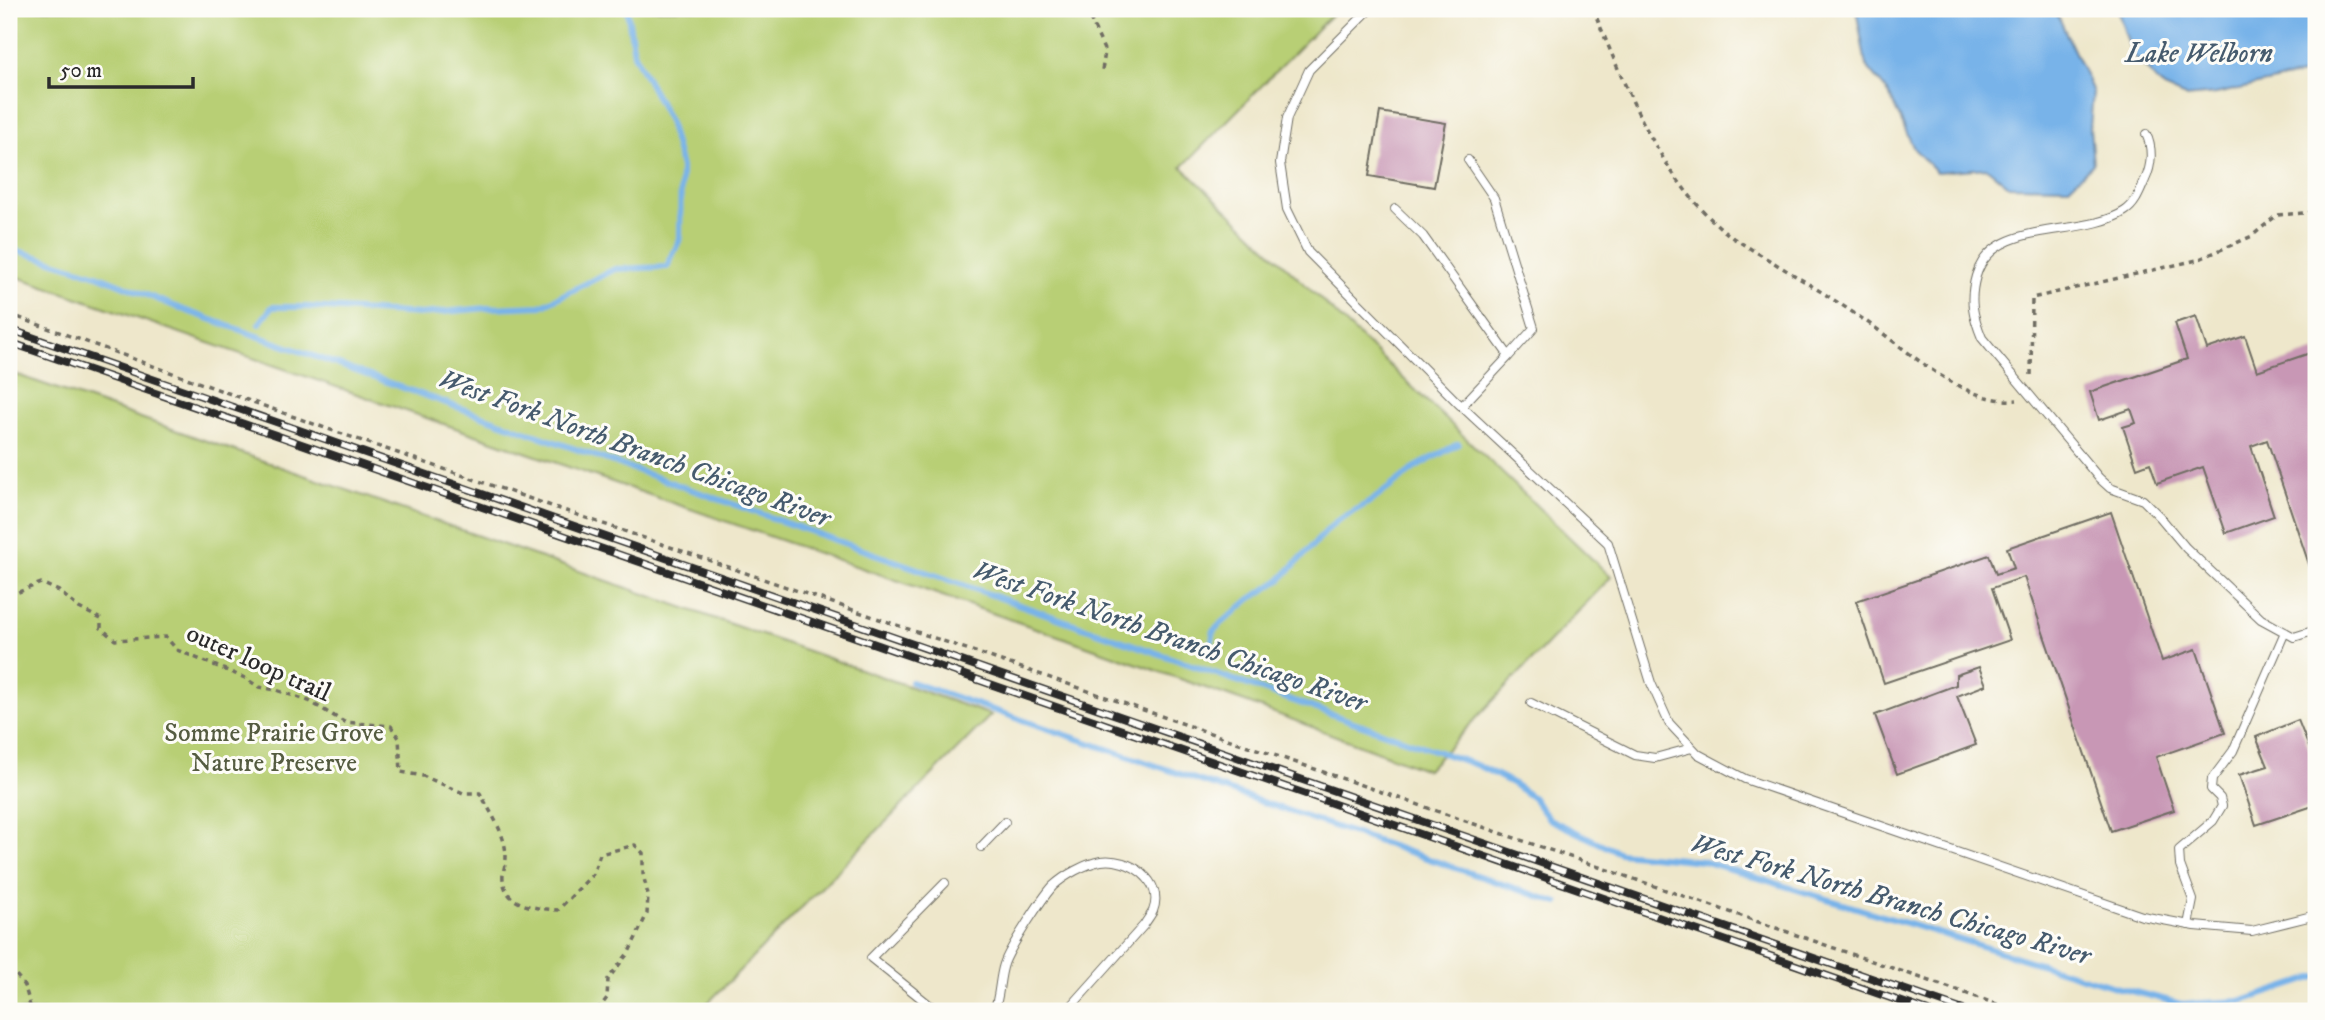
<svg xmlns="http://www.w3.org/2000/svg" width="2325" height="1020" viewBox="0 0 2325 1020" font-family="'IM FELL DW Pica',serif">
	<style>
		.green { fill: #b8cf74; stroke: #727d50; stroke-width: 2 }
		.water { fill: #78b3e9; stroke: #526f8a; stroke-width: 2 }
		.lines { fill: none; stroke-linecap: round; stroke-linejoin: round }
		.stream { stroke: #78b3e9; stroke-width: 6 }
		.building { fill: #c897b5 }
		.service-casing { stroke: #6f6d63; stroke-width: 10 }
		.path { stroke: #6f6d63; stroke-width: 3.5; stroke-dasharray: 5 5; stroke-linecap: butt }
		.service { stroke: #fff; stroke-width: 8 }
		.rail-casing { stroke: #2b2b2b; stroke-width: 8 }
		.rail { stroke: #fdfcf7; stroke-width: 5; stroke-dasharray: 16; stroke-linecap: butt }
		.labels { text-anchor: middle; stroke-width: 6; stroke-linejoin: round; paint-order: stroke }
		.street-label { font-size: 26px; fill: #2b2b2b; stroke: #fdfcf7 }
		.park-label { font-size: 26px; fill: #555c41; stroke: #fdfcf7 }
		.water-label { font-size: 28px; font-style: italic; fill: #465b6e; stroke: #fdfcf7 }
	</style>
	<rect width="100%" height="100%" fill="#fdfcf7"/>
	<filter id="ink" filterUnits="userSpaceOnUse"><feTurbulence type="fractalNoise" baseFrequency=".0143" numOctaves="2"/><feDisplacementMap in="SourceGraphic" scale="14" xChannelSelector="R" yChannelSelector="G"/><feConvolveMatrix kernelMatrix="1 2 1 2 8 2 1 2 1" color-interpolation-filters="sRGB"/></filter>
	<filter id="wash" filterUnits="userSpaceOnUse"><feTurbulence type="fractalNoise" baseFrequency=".00686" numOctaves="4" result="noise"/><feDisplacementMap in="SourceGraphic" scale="28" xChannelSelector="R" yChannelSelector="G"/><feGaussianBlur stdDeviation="1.57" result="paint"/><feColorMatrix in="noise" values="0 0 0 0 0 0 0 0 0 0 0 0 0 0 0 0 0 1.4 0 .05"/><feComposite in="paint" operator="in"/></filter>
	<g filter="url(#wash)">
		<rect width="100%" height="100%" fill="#eee7cb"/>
		<path class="green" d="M 9,9 L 1337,9 L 1182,167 L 1611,577 L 1427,770 L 1245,702 L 1070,640 L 9,274 Z
			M 9,372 L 991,715 L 700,1011 L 9,1011 Z"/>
		<path class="water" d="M 1856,9 L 2055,9 L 2093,92 L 2090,128 L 2093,164 L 2069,187 L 2009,186 L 1987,168 L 1936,172 L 1914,149 L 1888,92 L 1866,65 Z
			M 2117,9 L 2316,9 L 2316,72 L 2216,94 L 2185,97 L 2164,88 L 2132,54 Z"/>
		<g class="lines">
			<path class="stream" d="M 9,248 L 97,275 L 184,310 L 550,440 L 1479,766 L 1512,783 L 1533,798 L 1549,819 L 1620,853 L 1703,861 L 2115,987 L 2182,1004 L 2243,1001 L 2316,977
				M 259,324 L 272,307 L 309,307 L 421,314 L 487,308 L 541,306 L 615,269 L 667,267 L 680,239 L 681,167 L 669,121 L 634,54 L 627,9
				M 1210,650 L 1214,630 L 1250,599 L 1280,580 L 1335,522 L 1373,500 L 1416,467 L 1458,444
				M 911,682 L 1558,903"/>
		</g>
		<g id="blocks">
			<path class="building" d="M 1380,112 L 1446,123 L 1434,187 L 1369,176 Z
				M 2196,316 L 2207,349 L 2245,336 L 2257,371 L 2316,351 L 2316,585 L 2267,440 L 2251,446 L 2274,516 L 2226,533 L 2203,467 L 2157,483 L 2150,463 L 2137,468 L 2123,427 L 2136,423 L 2131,409 L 2099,420 L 2090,392 L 2187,359 L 2175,323 Z
				M 2111,512 L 2162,661 L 2196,649 L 2225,733 L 2156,757 L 2174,810 L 2111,831 L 2024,577 L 1992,588 L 2010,640 L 1884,683 L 1856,601 L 1989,555 L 1996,574 L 2014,568 L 2007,548 Z
				M 1979,667 L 1986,685 L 1957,696 L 1976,745 L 1897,774 L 1875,715 L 1956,685 L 1956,675 Z
				M 2298,720 L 2310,750 L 2316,747 L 2316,805 L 2256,825 L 2239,775 L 2268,766 L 2256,737 Z"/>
		</g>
	</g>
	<g filter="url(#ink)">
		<use href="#blocks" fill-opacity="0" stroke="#6f6d63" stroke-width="2"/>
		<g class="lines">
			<g class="service-casing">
				<path id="service" d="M 1370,9 L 1309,70 L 1287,118 L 1280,163 L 1287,209 L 1308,252 L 1457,402 L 1608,543 L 1651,683 L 1669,723 L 1698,754 L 1745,779 L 2142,916 L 2195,926 L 2252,931 L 2316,915
					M 2146,134 C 2153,148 2152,165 2145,180 C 2140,191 2136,204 2125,211 C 2083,239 1993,217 1976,276 C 1969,300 1973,316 1982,338 L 2099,478 L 2110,488 L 2143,500 L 2160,517 L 2186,548 L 2261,619 L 2294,637 L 2316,630
					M 1468,160 L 1494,198 L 1534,328 L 1509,356
					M 1395,209 L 1423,236 L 1509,356 L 1462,406
					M 1531,703 L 1635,755 L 1655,758 L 1692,748
					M 981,847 L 1005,822
					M 2188,925 L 2193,900 L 2180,865 L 2179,850 L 2213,821 L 2222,806 L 2220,798 L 2211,789 L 2212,779 L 2233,751 L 2285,632
					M 937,1011 L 871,958 L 945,883
					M 994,1011 C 1000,996 999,979 1004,964 C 1009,949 1042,898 1053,886 C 1065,875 1085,864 1101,861 C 1129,857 1165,881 1153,911 C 1151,915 1147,920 1144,925 L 1067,1011"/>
			</g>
			<path class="path" d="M 519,9 L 537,14 L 576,9
				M 1086,9 L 1105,52 L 1102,70
				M 1593,9 C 1627,90 1661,183 1733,238 C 1777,265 1822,291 1864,320 C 1908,349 1960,404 2017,400
				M 9,314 L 325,428 L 2017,1011
				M 2031,375 L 2032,298 L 2197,260 L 2252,236 L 2277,215 L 2316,212
				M 9,596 L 41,583 L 59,591 L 79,608 L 101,619 L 101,628 L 115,640 L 166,637 L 177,650 L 245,678 L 259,687 L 276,690 L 309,701 L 344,722 L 391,726 L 399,738 L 401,772 L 423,776 L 463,793 L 480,793 C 490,812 506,834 506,857 C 506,865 502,872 503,879 C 506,907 535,908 558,910 L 593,874 L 600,854 L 635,845 L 643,853 L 643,874 L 648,895 L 647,914 L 629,952 L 608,979 L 607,998 L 600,1007 L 589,1011
				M 9,968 C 26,984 26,989 31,1011"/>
			<use href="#service" class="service"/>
			<g class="rail-casing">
				<path id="rail" d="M 9,329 L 1966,1011
					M 9,342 L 1928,1011"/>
			</g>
			<use href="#rail" class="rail"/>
		</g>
	</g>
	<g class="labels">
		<g class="street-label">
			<text transform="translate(259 662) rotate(24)" y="9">outer loop trail</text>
		</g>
		<g class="park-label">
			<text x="274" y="741">Somme Prairie Grove<tspan x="274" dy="30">Nature Preserve</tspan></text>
		</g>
		<g class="water-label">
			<text x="2199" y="62">Lake Welborn</text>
			<text transform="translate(635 447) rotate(20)" y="10">West Fork North Branch Chicago River</text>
			<text transform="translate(1170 635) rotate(19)" y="10">West Fork North Branch Chicago River</text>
			<text transform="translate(1891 898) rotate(16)" y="10">West Fork North Branch Chicago River</text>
		</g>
	</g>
	<rect width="2325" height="1020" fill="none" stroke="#fdfcf7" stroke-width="35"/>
	<path d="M49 77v10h144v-10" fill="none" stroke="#2b2b2b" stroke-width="3.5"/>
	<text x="60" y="77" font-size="21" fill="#2b2b2b" stroke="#fdfcf7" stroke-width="5" paint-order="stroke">50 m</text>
</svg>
